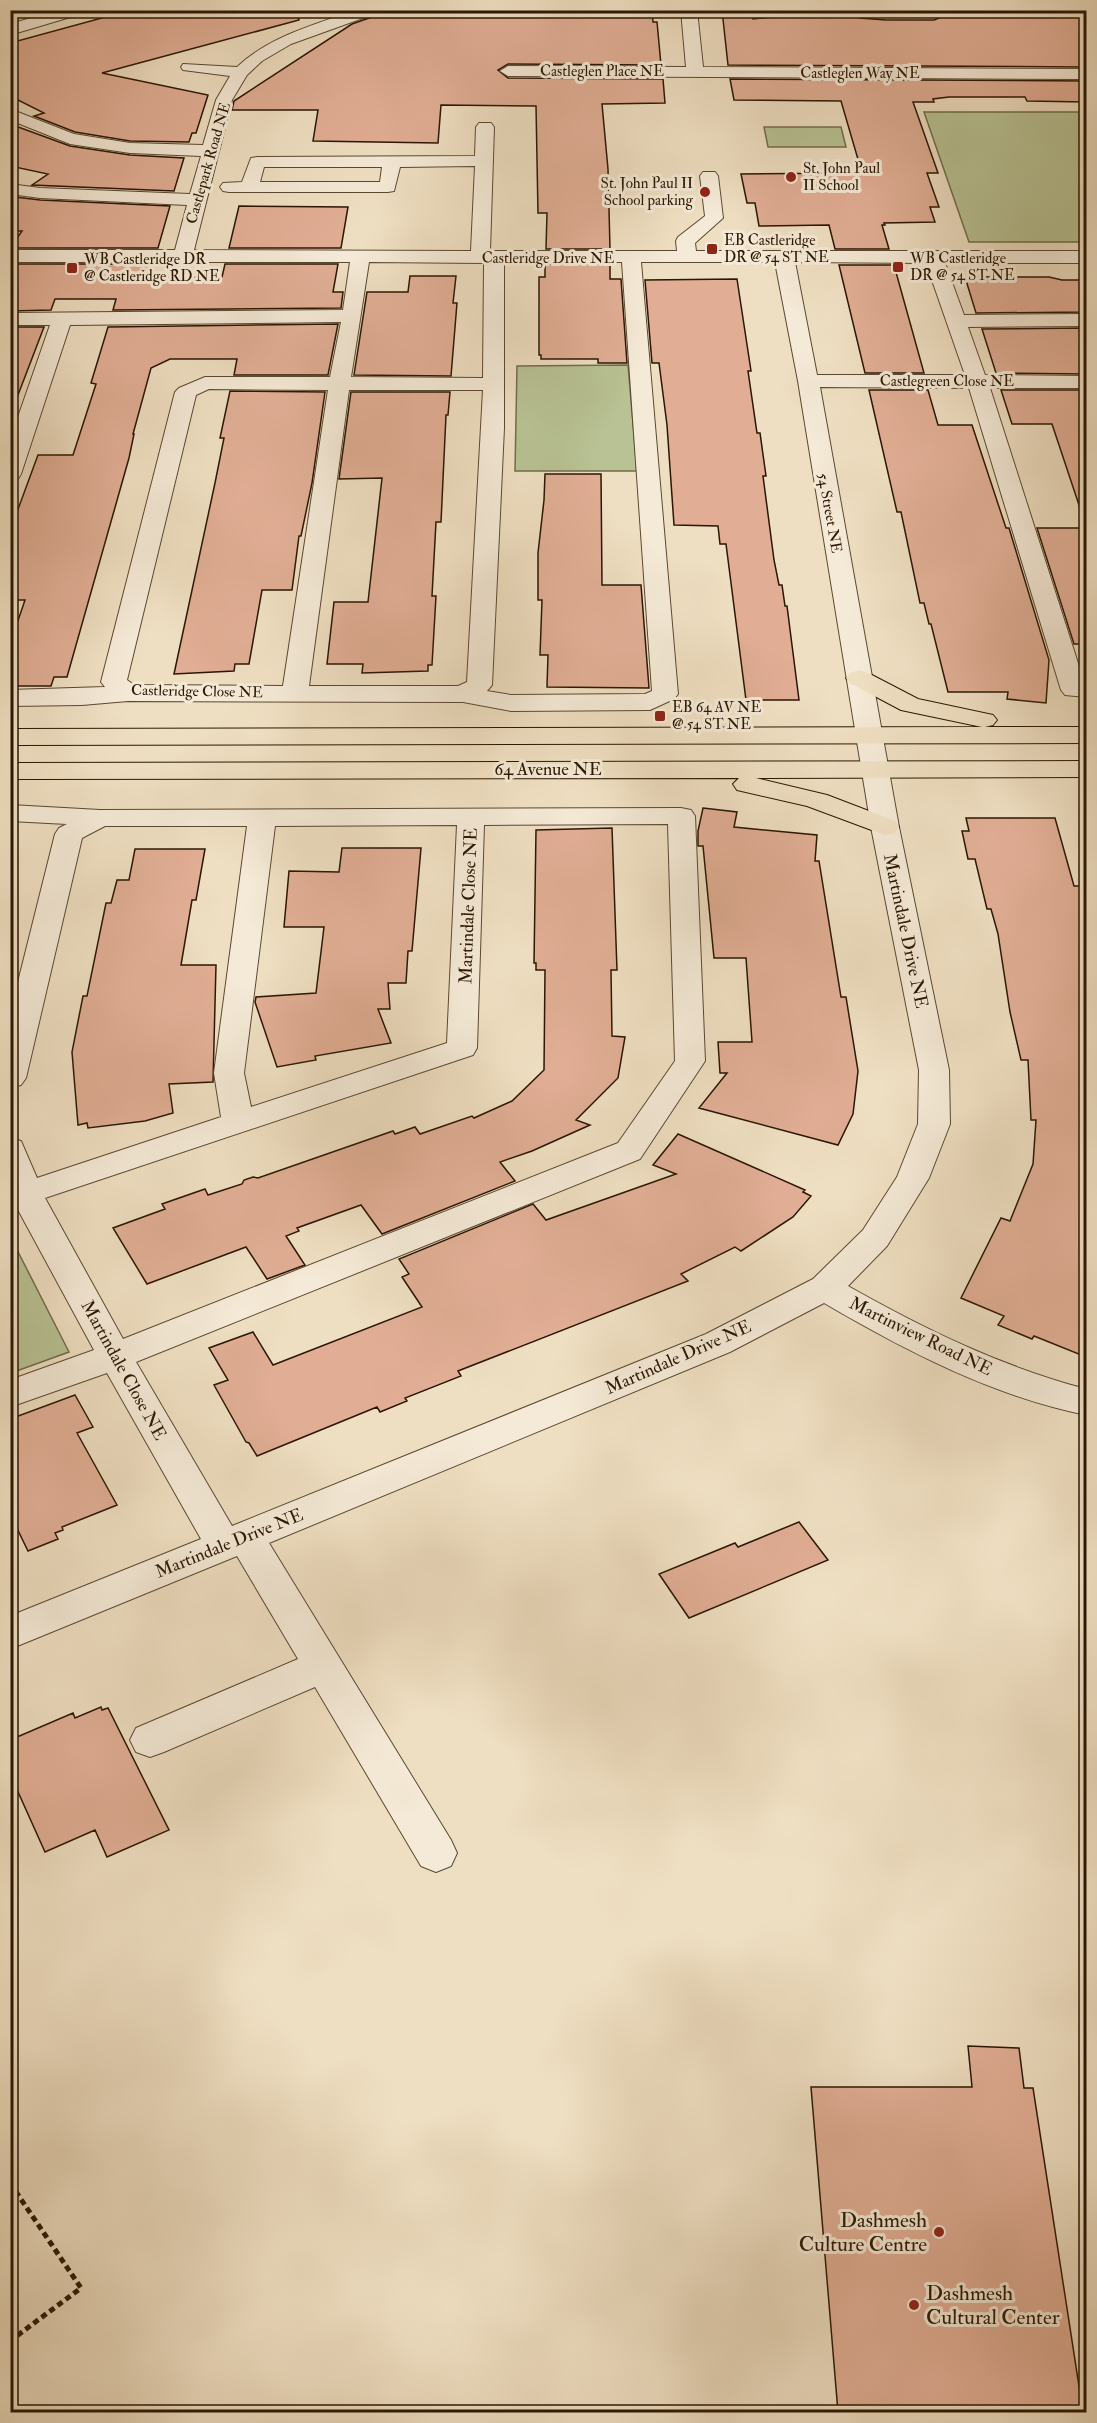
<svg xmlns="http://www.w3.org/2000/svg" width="1097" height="2423" viewBox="0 0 1097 2423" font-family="'IM FELL Double Pica',serif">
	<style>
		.green { fill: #b8c294; stroke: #716c4b; stroke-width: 1.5 }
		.building { fill: #e1ae95; stroke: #2a1602; stroke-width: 1.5 }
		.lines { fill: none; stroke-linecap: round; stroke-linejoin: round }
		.minor-casing { stroke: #5b4832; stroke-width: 2 }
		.major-casing { stroke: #2a1602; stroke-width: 2 }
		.path { stroke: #2a1602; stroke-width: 5; stroke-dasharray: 6 4; stroke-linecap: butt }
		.minor { fill: #f5ead7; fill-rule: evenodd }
		.major { fill: #efdfc2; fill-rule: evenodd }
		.poi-dot { fill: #8f2418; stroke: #f5ead7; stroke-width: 2 }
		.labels { text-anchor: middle; stroke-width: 6; stroke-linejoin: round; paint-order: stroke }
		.far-street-label { font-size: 15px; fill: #2a1602; stroke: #f5ead7 }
		.far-poi-label { font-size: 15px; fill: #2a1602; stroke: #f5ead7; text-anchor: start }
		.street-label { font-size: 18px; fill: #2a1602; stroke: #f5ead7 }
		.near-poi-label { font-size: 21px; fill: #2a1602; stroke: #f5ead7; text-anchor: end }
	</style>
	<rect width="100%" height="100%" fill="#efdfc2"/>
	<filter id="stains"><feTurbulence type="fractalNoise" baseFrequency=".00333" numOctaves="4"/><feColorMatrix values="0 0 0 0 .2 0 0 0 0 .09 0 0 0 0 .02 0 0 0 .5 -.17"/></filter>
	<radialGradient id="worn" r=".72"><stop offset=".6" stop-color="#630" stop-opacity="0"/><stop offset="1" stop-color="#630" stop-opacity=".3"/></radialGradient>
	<path class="green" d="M 924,112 L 1086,112 L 1086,242 L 969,242 Z
		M 764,127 L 841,127 L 846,147 L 768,147 Z
		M 628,365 L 637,471 L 515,471 L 517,366 Z
		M 10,1236 L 69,1352 L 11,1373 L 10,1373 Z"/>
	<path class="building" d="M 131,10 L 297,10 L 299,20 L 102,73 L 208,95 L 196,133 L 192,133 L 189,142 L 130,141 L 75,132 L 34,116 L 44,113 L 10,96 L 10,43 Z
		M 381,10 L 652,10 L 653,22 L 657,22 L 661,65 L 508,64 L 498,70 L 508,78 L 663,79 L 665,103 L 602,104 L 608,169 L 610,249 L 546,249 L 547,213 L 538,213 L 536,106 L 441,105 L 438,143 L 313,141 L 318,110 L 232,110 L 234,101 L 352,24 L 378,15 Z
		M 722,10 L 752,10 L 753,19 L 837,10 L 850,10 L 859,18 L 886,20 L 934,20 L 957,11 L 968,13 L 983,10 L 1005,16 L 1080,16 L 1086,29 L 1086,67 L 728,65 Z
		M 730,79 L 1086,81 L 1086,102 L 1027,101 L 1025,97 L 949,97 L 933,99 L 934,102 L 913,102 L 938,173 L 927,173 L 939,207 L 930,207 L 935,222 L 884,223 L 885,225 L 882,225 L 889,249 L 835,249 L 829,225 L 759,226 L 755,203 L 747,203 L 741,174 L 862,173 L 841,101 L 734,100 Z
		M 10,124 L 70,146 L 130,155 L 184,158 L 174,191 L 32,185 L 48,174 L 10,166 Z
		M 15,197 L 40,200 L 170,206 L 158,248 L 10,248 L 22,231 L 10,231 L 10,201 Z
		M 239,206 L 348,207 L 341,248 L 229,248 Z
		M 10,264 L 153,264 L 149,278 L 222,277 L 225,264 L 338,264 L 333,292 L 343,292 L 341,308 L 113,310 L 116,299 L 55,299 L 51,310 L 10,311 Z
		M 545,264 L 610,264 L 610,279 L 621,279 L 627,363 L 598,363 L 598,359 L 541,359 L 541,355 L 539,355 L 539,277 L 545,277 Z
		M 839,265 L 894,265 L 924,373 L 865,373 Z
		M 410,276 L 456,276 L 453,303 L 457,303 L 451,376 L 354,375 L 367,292 L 408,292 Z
		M 965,277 L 1049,277 L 1062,280 L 1086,280 L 1086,312 L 976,313 Z
		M 737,279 L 751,371 L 748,371 L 757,433 L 760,433 L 766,476 L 763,476 L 774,560 L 779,585 L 782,585 L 785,606 L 787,606 L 799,700 L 746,700 L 726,544 L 720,544 L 718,526 L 674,525 L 667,425 L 659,363 L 652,363 L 645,280 Z
		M 338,324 L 328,375 L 234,375 L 237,359 L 170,359 L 151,368 L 133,434 L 134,434 L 129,458 L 67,677 L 54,677 L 51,686 L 10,686 L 10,644 L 25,600 L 10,600 L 10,531 L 38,455 L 73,455 L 96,384 L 91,383 L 108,327 Z
		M 10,327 L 44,327 L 13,408 L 10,407 Z
		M 1086,328 L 1086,374 L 996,373 L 982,329 Z
		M 869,390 L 928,390 L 938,425 L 972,425 L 1006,528 L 1009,528 L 1049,660 L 1046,703 L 1007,699 L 1008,692 L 948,692 L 931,624 L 929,624 L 924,603 L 920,603 L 901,512 L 897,512 Z
		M 1001,390 L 1086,390 L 1086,510 L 1081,511 L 1052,424 L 1012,424 Z
		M 230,391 L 325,392 L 312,483 L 301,536 L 299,536 L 292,590 L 262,590 L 249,664 L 235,664 L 234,671 L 174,674 L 215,483 L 224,438 L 220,438 Z
		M 351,392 L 450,392 L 448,415 L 446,415 L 441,522 L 436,522 L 432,596 L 436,596 L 432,665 L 428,665 L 428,671 L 362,673 L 363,664 L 327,664 L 334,602 L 368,602 L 382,478 L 339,479 Z
		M 545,474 L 601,474 L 602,585 L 641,585 L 649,688 L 547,687 L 548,655 L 540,655 L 542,600 L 538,600 L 538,553 L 544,500 Z
		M 1037,528 L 1086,528 L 1086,644 L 1074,644 Z
		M 703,808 L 737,812 L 734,827 L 817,835 L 815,861 L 819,861 L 841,997 L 846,997 L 858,1071 L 853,1114 L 838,1145 L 699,1108 L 727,1073 L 720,1073 L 718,1042 L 752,1042 L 746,958 L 714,958 L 703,846 L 698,846 L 698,831 Z
		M 966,818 L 1055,818 L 1074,886 L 1086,886 L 1086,1357 L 1034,1336 L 1032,1339 L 998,1325 L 1004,1316 L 961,1298 L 1001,1218 L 1010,1221 L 1033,1164 L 1036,1120 L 1031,1120 L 1028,1060 L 1021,1060 L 1010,1012 L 998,934 L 991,909 L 987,909 L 975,859 L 968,859 L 962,831 L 969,831 Z
		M 612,828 L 617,970 L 611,970 L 612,1036 L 625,1037 L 618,1078 L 576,1120 L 590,1125 L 532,1151 L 500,1162 L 515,1181 L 382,1234 L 361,1205 L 297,1228 L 299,1231 L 286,1236 L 305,1265 L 267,1279 L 246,1247 L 147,1284 L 113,1228 L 165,1209 L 162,1204 L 205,1189 L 208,1195 L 242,1184 L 244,1180 L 253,1177 L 258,1178 L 393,1131 L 395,1134 L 415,1127 L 420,1134 L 472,1116 L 474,1118 L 512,1101 L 544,1070 L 545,970 L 536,970 L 536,963 L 534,963 L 536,830 Z
		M 342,848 L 421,848 L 412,951 L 408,951 L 406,983 L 388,983 L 390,1009 L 378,1009 L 391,1043 L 315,1056 L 316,1060 L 277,1067 L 255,1002 L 256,997 L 316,993 L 324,927 L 284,927 L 289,871 L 339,872 Z
		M 135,849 L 205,849 L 196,900 L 192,900 L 181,965 L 216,965 L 213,1082 L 169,1084 L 173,1113 L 145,1121 L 88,1128 L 87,1123 L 78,1125 L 72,1052 L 83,996 L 87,996 L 106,903 L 111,903 L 117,880 L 129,880 Z
		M 678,1134 L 805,1190 L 803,1192 L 811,1196 L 793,1217 L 741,1251 L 735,1247 L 681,1274 L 688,1281 L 458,1371 L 461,1376 L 405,1398 L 407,1401 L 380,1412 L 377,1407 L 257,1456 L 249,1443 L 246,1442 L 214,1385 L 228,1380 L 209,1348 L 253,1332 L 273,1365 L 422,1307 L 402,1277 L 409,1274 L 399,1259 L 533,1204 L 546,1220 L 676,1174 L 653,1165 Z
		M 75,1395 L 93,1427 L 77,1433 L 117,1505 L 62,1527 L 63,1530 L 55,1533 L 58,1539 L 28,1551 L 10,1514 L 10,1419 Z
		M 799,1522 L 828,1560 L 689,1618 L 659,1574 L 735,1543 L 738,1547 Z
		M 101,1707 L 102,1710 L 108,1708 L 169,1830 L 107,1857 L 95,1830 L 45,1852 L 10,1774 L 10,1740 L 73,1713 L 75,1718 Z
		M 968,2046 L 1019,2048 L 1024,2088 L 1033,2088 L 1083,2412 L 838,2412 L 811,2087 L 972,2087 Z"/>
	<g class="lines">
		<g class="minor-casing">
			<path id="minor" d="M 59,10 L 86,10 L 84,13 L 10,35 L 10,24 Z
				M 356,10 L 379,10 L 377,13 L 291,44 L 262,61 L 247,75 L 232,100 L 194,250 L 471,251 L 475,166 L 400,167 L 394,191 L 388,192 L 229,192 L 223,191 L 220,187 L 223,183 L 242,182 L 251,158 L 257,157 L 475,156 L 476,127 L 479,123 L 491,123 L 494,127 L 490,251 L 677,251 L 676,241 L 678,237 L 705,216 L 700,176 L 703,172 L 715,172 L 718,176 L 723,218 L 695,243 L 696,251 L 1086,251 L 1086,263 L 945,263 L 964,315 L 1086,314 L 1086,326 L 968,327 L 985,375 L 1086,376 L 1086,388 L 990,388 L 1084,682 L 1086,683 L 1086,697 L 1065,695 L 1061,690 L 969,388 L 820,387 L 899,827 L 949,1070 L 950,1124 L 929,1178 L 887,1246 L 848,1286 C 924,1329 1002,1367 1086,1389 L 1086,1415 C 993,1396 906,1351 824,1303 L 730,1352 L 269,1543 L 451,1840 L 457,1853 L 451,1866 L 436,1872 L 421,1866 L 315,1687 L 164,1752 L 150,1757 L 136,1752 L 130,1740 L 136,1728 L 298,1659 L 237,1556 L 10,1649 L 10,1616 L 201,1539 L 107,1373 L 10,1407 L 10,1380 L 94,1350 L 10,1195 L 10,1138 L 21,1141 L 37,1178 L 221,1117 L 214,1073 L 247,826 L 105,826 L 82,838 L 26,1078 L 21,1085 L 10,1088 L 10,1014 L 55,834 L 59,828 L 67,824 L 10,821 L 10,805 L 100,810 L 681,808 L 691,810 L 695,816 L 705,1061 L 640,1159 L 136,1362 L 232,1526 L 706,1334 L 813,1279 L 863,1230 L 897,1177 L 918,1124 L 919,1070 L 871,827 L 798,381 L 775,262 L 641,262 L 678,694 L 674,699 L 650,710 L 511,711 L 463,702 L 128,701 L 82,705 L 10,706 L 10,690 L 105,687 L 101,682 L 175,392 L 179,388 L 205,377 L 330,377 L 341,322 L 70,325 L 21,474 L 18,479 L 10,481 L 10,440 L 50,325 L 10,325 L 10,313 L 343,310 L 350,262 L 10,262 L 10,250 L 175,250 L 187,205 L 40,198 L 10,194 L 10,184 L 40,188 L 190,194 L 201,156 L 130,153 L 70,144 L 10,120 L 10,109 L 74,134 L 130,143 L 203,145 L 216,100 L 230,76 L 183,70 L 181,67 L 183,64 L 237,67 C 270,36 314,25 356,10 ZM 264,167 L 382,167 L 380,182 L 260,182 ZM 369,262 L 484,263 L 483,378 L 351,377 ZM 504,262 L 622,262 L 652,691 L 645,694 L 511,695 L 487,691 L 492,685 L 504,428 ZM 795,262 L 926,263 L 965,375 L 817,375 ZM 209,389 L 328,390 L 283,686 L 134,685 L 127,680 L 196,395 ZM 349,390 L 483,390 L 467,682 L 458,686 L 309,686 ZM 668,824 L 675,1061 L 618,1143 L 123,1339 L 45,1198 L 473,1055 L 477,1048 L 484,825 ZM 457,825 L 447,1043 L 251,1107 L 244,1073 L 275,826 Z
				M 681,10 L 697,10 L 703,67 L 1086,69 L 1086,79 L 508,76 L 500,71 L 508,66 L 686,67 Z"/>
		</g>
		<g class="major-casing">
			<path id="major" d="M 859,670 L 868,673 L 918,699 L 993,715 L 997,720 L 993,725 L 985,727 L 1086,727 L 1086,743 L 10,745 L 10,729 L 982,727 L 901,710 L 850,683 L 846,678 L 850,673 Z
				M 1086,761 L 1086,777 L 756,778 L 827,795 L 895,821 L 899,827 L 895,833 L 885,835 L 807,806 L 737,790 L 733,784 L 739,778 L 10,779 L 10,763 Z"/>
		</g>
		<path class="path" d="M 10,2183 L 81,2288 L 10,2341"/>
		<use href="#minor" class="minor"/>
		<use href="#major" class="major"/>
	</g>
	<g class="poi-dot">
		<circle cx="791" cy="177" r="6"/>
		<circle cx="705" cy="192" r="6"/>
		<rect x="706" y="243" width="12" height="12" rx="3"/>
		<rect x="892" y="261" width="12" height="12" rx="3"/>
		<rect x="66" y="262" width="12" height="12" rx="3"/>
		<rect x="654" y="710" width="12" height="12" rx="3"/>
		<circle cx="939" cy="2232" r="6"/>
		<circle cx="914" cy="2305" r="6"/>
	</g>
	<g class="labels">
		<g class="far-street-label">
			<text x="602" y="76">Castleglen Place NE</text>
			<text x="860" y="78">Castleglen Way NE</text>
			<text transform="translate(208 163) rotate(-74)" y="5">Castlepark Road NE</text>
			<text x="548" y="263">Castleridge Drive NE</text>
			<text x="947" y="386">Castlegreen Close NE</text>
			<text transform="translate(830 513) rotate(80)" y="5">54 Street NE</text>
			<text transform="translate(197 691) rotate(1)" y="5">Castleridge Close NE</text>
		</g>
		<g class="far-poi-label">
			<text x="803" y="173">St. John Paul<tspan x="803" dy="17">II School</tspan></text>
			<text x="693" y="188" text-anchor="end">St. John Paul II<tspan x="693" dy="17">School parking</tspan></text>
			<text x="724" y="245">EB Castleridge<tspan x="724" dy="17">DR @ 54 ST NE</tspan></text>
			<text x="910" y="263">WB Castleridge<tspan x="910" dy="17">DR @ 54 ST NE</tspan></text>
			<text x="84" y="264">WB Castleridge DR<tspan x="84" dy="17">@ Castleridge RD NE</tspan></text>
			<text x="672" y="712">EB 64 AV NE<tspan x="672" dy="17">@ 54 ST NE</tspan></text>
		</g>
		<g class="street-label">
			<text x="548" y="775">64 Avenue NE</text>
			<text transform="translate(468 906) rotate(-88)" y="6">Martindale Close NE</text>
			<text transform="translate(906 931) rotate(78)" y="6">Martindale Drive NE</text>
			<text transform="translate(921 1336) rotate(26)" y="6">Martinview Road NE</text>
			<text transform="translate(678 1357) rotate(-24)" y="6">Martindale Drive NE</text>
			<text transform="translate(124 1370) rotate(61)" y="6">Martindale Close NE</text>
			<text transform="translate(229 1543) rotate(-22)" y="6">Martindale Drive NE</text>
		</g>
		<g class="near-poi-label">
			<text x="927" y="2227">Dashmesh<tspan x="927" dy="24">Culture Centre</tspan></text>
			<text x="926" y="2300" text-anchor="start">Dashmesh<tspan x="926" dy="24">Cultural Center</tspan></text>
		</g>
	</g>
	<rect width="1097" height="2423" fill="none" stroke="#efdfc2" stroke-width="36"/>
	<rect x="12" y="12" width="1073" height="2399" fill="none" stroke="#2a1602" stroke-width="3"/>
	<rect x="18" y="18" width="1061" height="2387" fill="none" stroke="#2a1602" stroke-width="1.5"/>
	<rect width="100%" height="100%" filter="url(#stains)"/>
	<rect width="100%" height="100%" fill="url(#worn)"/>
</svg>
